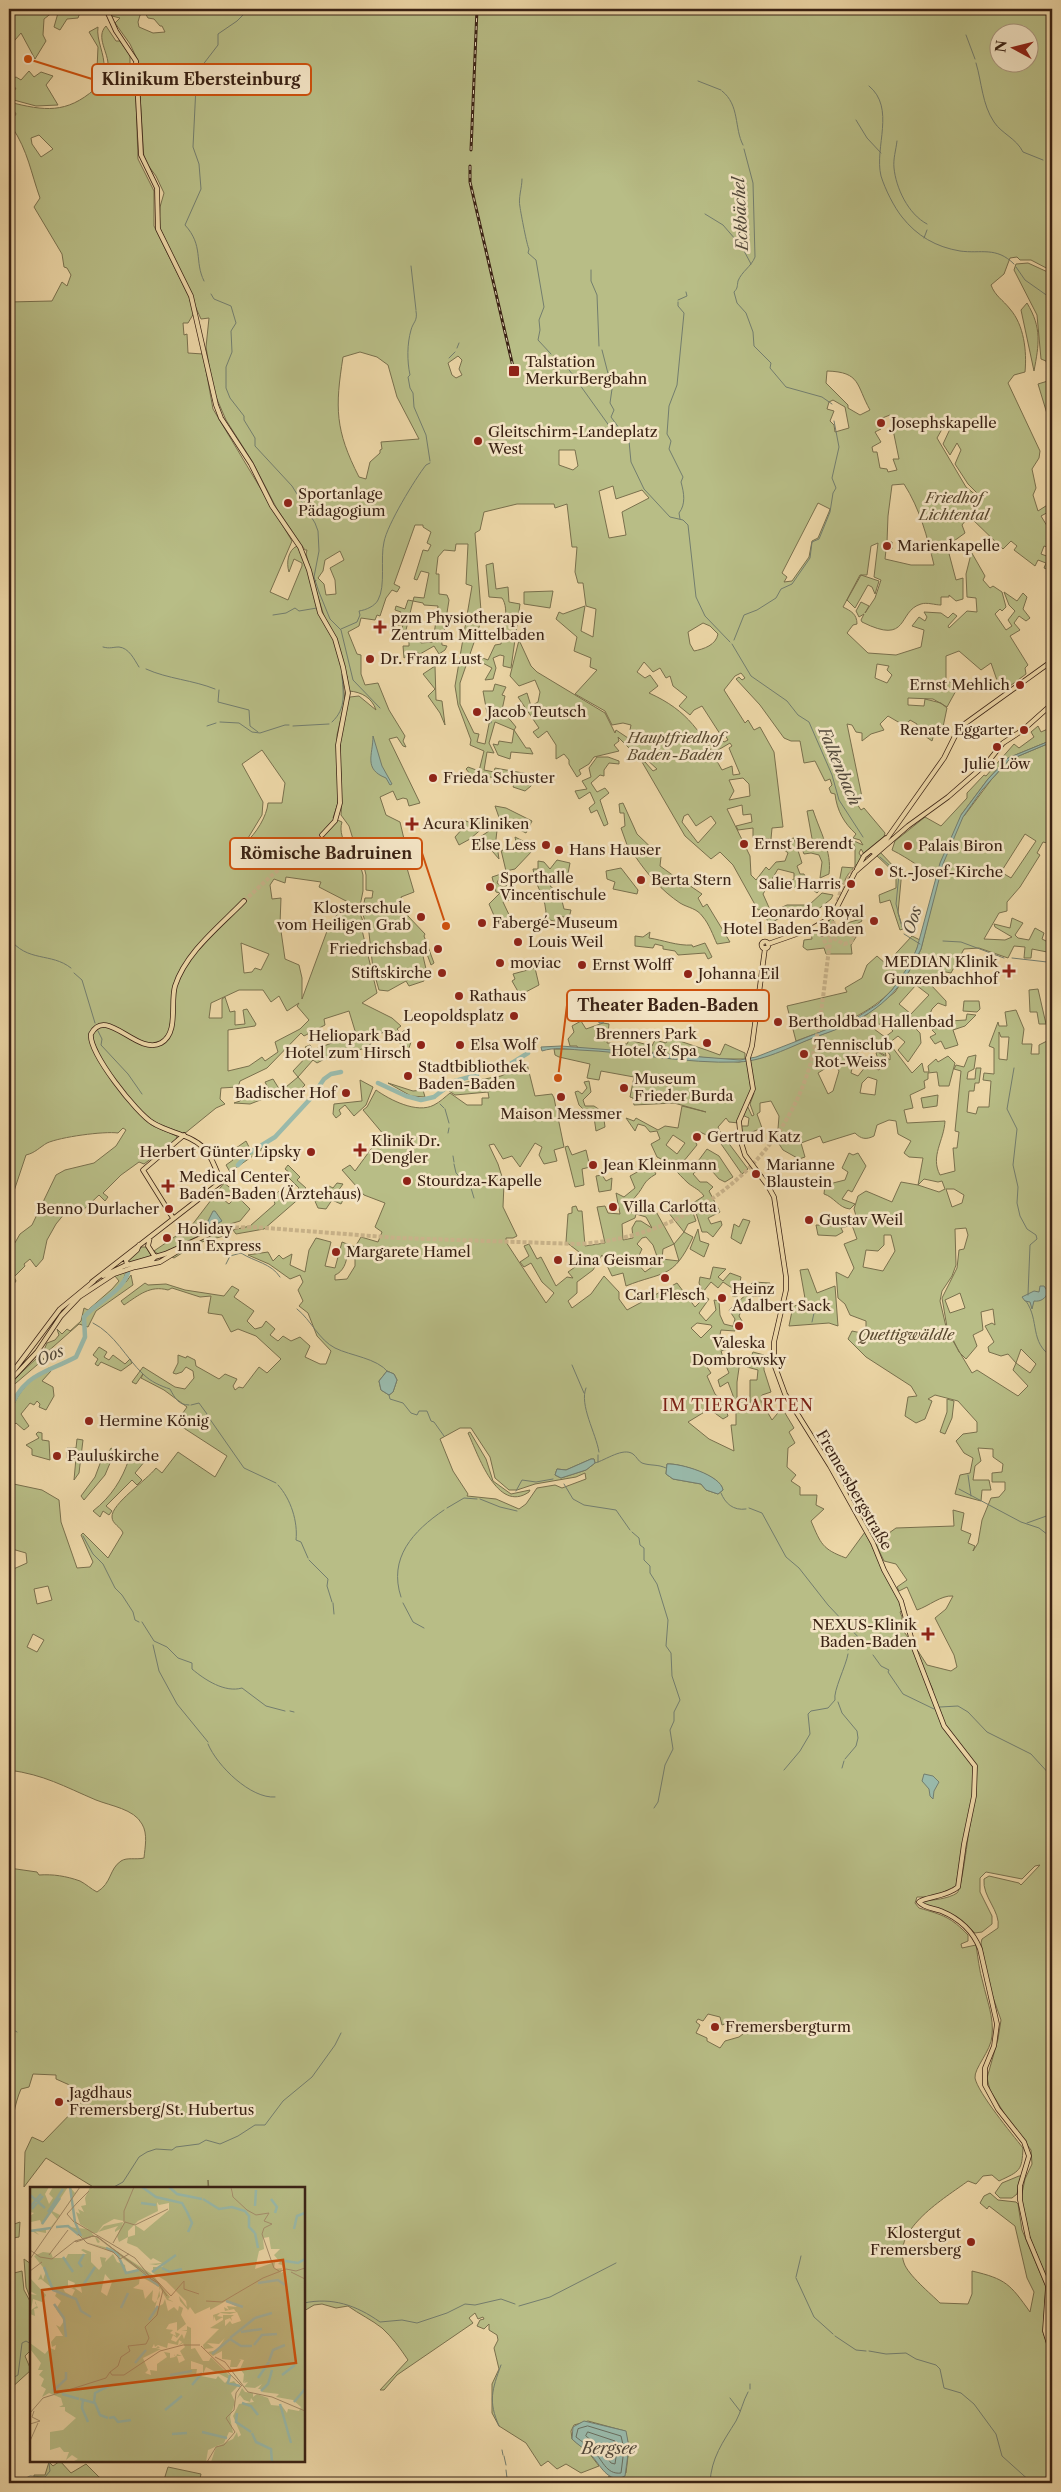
<svg xmlns="http://www.w3.org/2000/svg" width="1061" height="2492" viewBox="0 0 1061 2492" font-family="'Libre Caslon Text',serif">
	<style>
		.green { fill: #b8bd86; stroke: #79704d; fill-rule: evenodd }
		.water { fill: #99b9aa; stroke: #737d6e }
		.lines { fill: none; stroke-linecap: round; stroke-linejoin: round }
		.shore { stroke: #6a6e5f; stroke-width: 1 }
		.stream { stroke: #737d6e; stroke-width: 1 }
		.river { stroke: #99b9aa; stroke-width: 4.5 }
		.major-tunnel { stroke: #c8b289; stroke-width: 4; stroke-dasharray: 4 2; stroke-linecap: butt }
		.major-casing { stroke: #3a2214; stroke-width: 5.5 }
		.major { stroke: #ecd6a6; stroke-width: 4 }
		.rail-casing { stroke: #3a2214; stroke-width: 3 }
		.rail { stroke: #f3e4c5; stroke-width: 1; stroke-dasharray: 4; stroke-linecap: butt }
		.poi-dot { fill: #8f2418; stroke: #f3e4c5; stroke-width: 2 }
		.labels { text-anchor: middle; stroke-width: 5; stroke-linejoin: round; paint-order: stroke }
		.poi-label { font-size: 15px; fill: #3a2214; stroke: #f3e4c5; text-anchor: start }
		.park-label { font-size: 15px; font-style: italic; fill: #5a4930; stroke: #f3e4c5 }
		.street-label { font-size: 15px; fill: #3a2214; stroke: #f3e4c5 }
		.water-label { font-size: 16px; font-style: italic; fill: #52483a; stroke: #f3e4c5 }
		.neighbourhood-label { font-size: 16px; letter-spacing: 1px; fill: #7a1f14; stroke: #f3e4c5 }
		.inset-river { fill: none; stroke: #99b9aa; stroke-width: 2.5 }
		.inset-road { fill: none; stroke: #a58e6c; stroke-width: 1 }
		.view { fill: #ce510d; fill-opacity: 0.15; stroke: #ce510d; stroke-width: 2.5 }
		.inset-edge { fill: none; stroke: #3a2214; stroke-width: 2.5 }
		.leader { fill: none; stroke: #ce510d; stroke-width: 2 }
		.callout-dot { fill: #ce510d; stroke: #f3e4c5; stroke-width: 2 }
		.callout { fill: #f3e4c5; stroke: #ce510d; stroke-width: 2 }
		.callout-label { font-size: 16px; text-anchor: middle; font-weight: bold; fill: #3a2214 }
	</style>
	<rect width="100%" height="100%" fill="#ecd6a6"/>
	<filter id="stains"><feTurbulence type="fractalNoise" baseFrequency=".004" numOctaves="4"/><feColorMatrix values="0 0 0 0 .2 0 0 0 0 .09 0 0 0 0 .02 0 0 0 .5 -.17"/></filter>
	<radialGradient id="worn" r=".72"><stop offset=".6" stop-color="#630" stop-opacity="0"/><stop offset="1" stop-color="#630" stop-opacity=".3"/></radialGradient>
	<path class="green" d="M 9,9 L 86,9 L 81,10 L 78,18 L 67,19 L 60,30 L 54,27 L 58,13 L 53,12 L 44,19 L 43,35 L 46,41 L 35,59 L 21,33 L 9,47 Z
		M 109,9 L 1052,9 L 1052,271 L 1031,260 L 1020,260 L 1017,257 L 1010,258 L 1004,274 L 991,285 C 995,296 1003,300 1010,309 C 1024,325 1027,351 1025,372 L 1014,375 L 1008,383 L 1040,451 L 1039,458 L 1032,469 L 1036,488 L 1033,495 L 1038,511 L 1052,502 L 1052,510 L 1041,516 L 1052,534 L 1052,549 L 1044,546 L 1041,554 L 1052,558 L 1052,571 L 1044,568 L 1046,563 L 1038,560 L 1035,566 L 1014,550 L 1017,546 L 1011,541 L 1003,549 L 969,516 L 962,525 L 965,533 L 947,546 L 956,580 L 963,578 L 963,599 L 956,601 L 949,595 L 949,597 L 941,597 L 941,605 C 935,605 927,602 921,604 C 897,611 910,646 862,622 L 861,620 L 864,614 L 859,617 L 856,611 L 861,602 L 869,606 L 865,613 L 875,598 L 881,580 L 874,577 L 878,543 L 871,546 L 867,575 L 860,575 L 843,607 C 851,611 857,614 857,624 L 853,625 L 847,633 L 868,653 L 896,655 L 921,647 L 924,630 L 912,626 L 919,617 L 925,621 L 927,617 L 924,612 L 941,613 L 948,618 L 953,613 L 957,616 L 948,626 L 949,628 L 967,611 L 977,612 L 976,598 L 967,597 L 966,574 L 970,558 L 969,548 L 985,576 L 983,580 L 990,588 L 993,586 L 1002,592 L 1006,607 L 1002,611 L 1000,609 L 995,614 L 1006,630 L 1012,626 L 1008,620 L 1015,611 L 1009,605 L 1004,592 L 1017,601 L 1023,593 L 1027,597 L 1023,609 L 1030,618 L 1026,621 L 1019,616 L 1014,623 L 1020,630 L 1010,636 L 1028,665 L 1025,668 L 1026,674 L 1006,689 L 1000,689 L 991,663 L 981,670 L 959,651 L 946,656 L 946,680 L 958,687 L 947,707 L 933,699 L 908,698 L 908,705 L 924,706 L 925,699 L 941,703 L 947,708 L 943,727 L 936,727 L 932,741 L 915,729 L 917,724 L 910,720 L 905,726 L 888,716 L 880,724 L 884,730 L 871,734 L 862,741 L 862,733 L 856,732 L 852,725 L 847,724 L 862,797 L 857,804 L 861,810 L 864,808 L 885,833 L 884,837 L 864,854 L 861,849 L 859,853 L 862,858 C 855,868 846,873 844,884 L 839,883 L 842,867 L 855,868 L 855,847 L 852,840 L 863,845 L 860,840 L 853,838 L 856,834 C 844,823 837,811 835,794 L 831,793 L 829,788 L 832,785 L 830,779 L 825,781 L 815,761 L 804,763 L 800,741 L 791,741 L 784,738 L 760,705 L 736,679 L 739,677 L 742,680 L 745,678 L 741,673 L 735,676 L 724,690 L 745,723 L 748,720 L 754,730 L 760,727 L 774,752 L 783,827 L 772,828 L 771,839 L 753,838 L 753,828 L 738,830 L 736,826 L 752,822 L 751,814 L 743,815 L 742,805 L 727,809 L 750,856 L 751,875 L 756,880 L 766,867 L 769,870 L 776,862 L 785,861 L 788,853 L 782,848 L 789,839 L 794,838 L 802,863 L 797,866 L 800,874 L 804,874 L 807,880 L 811,879 L 821,889 L 817,893 L 809,887 L 808,890 L 779,884 L 780,880 L 788,882 L 794,879 L 794,873 L 778,869 L 763,894 L 771,912 L 787,905 L 809,905 L 822,893 L 833,895 L 831,899 L 811,915 L 798,918 L 794,910 L 769,924 L 762,909 L 758,910 L 733,865 L 720,852 L 711,859 L 685,836 L 642,762 L 645,762 L 653,771 L 657,769 L 645,758 L 638,757 L 618,737 L 619,741 L 614,745 L 619,751 L 594,757 L 589,764 L 579,770 L 581,774 L 577,777 L 569,764 L 569,760 L 564,754 L 556,759 L 556,745 L 547,731 L 538,738 L 533,732 L 539,728 L 518,697 L 527,693 L 531,706 L 538,702 L 540,692 L 535,680 L 519,686 L 510,676 L 519,640 L 531,666 L 537,672 L 605,713 L 615,733 L 616,730 L 634,742 L 638,740 L 645,743 L 647,739 L 630,730 L 631,725 L 623,723 L 612,725 L 605,711 L 575,694 L 597,670 L 590,667 L 591,658 L 574,651 L 577,637 L 556,619 L 559,612 L 563,614 L 585,606 L 581,631 L 593,637 L 596,609 L 586,606 L 583,583 L 578,583 L 575,572 L 577,547 L 572,547 L 567,504 L 555,508 L 554,504 L 517,504 L 484,512 L 480,530 L 475,533 L 481,611 L 479,628 L 460,683 L 460,704 L 474,733 L 479,734 L 477,742 L 485,744 L 490,719 L 487,713 L 483,691 L 493,691 L 495,684 L 506,687 L 502,695 L 505,696 L 502,710 L 516,727 L 514,730 L 526,748 L 530,748 L 533,754 L 511,752 L 510,759 L 498,755 L 493,744 L 498,745 L 499,741 L 512,743 L 514,730 L 495,722 L 489,743 L 494,753 L 487,752 L 484,770 L 494,772 L 495,768 L 534,775 L 531,786 L 525,791 L 513,787 L 515,782 L 506,775 L 504,779 L 483,776 L 482,781 L 475,780 L 466,769 L 468,767 L 479,771 L 484,751 L 470,745 L 471,740 L 458,705 L 455,686 L 472,586 L 466,584 L 468,544 L 456,544 L 455,551 L 444,550 L 438,557 L 436,574 L 439,574 L 439,594 L 447,595 L 449,600 L 444,632 L 441,632 L 442,645 L 447,646 L 445,650 L 439,654 L 434,646 L 420,654 L 414,651 L 404,658 L 403,646 L 409,646 L 409,634 L 421,635 L 421,643 L 433,642 L 438,606 L 424,605 L 423,603 L 413,601 L 406,630 L 401,631 L 403,625 L 397,625 L 401,612 L 395,610 L 396,606 L 405,609 L 408,600 L 413,601 L 414,597 L 424,598 L 429,573 L 421,571 L 417,580 L 414,579 L 423,550 L 428,551 L 431,545 L 427,543 L 431,532 L 423,527 L 423,525 L 415,525 L 394,584 L 400,587 L 397,592 L 392,590 L 386,598 L 380,616 L 377,615 L 375,620 L 361,618 L 359,626 L 348,632 L 357,654 L 361,655 L 361,674 L 365,685 L 378,683 L 389,710 L 405,736 L 403,741 L 406,747 L 403,746 L 397,737 L 389,739 L 420,803 L 409,806 L 407,799 L 403,798 L 397,800 L 393,791 L 380,797 L 386,815 L 400,822 L 408,856 L 404,858 L 414,892 L 401,897 L 408,916 L 425,934 L 424,936 L 434,963 L 431,965 L 427,954 L 423,956 L 426,969 L 421,972 L 424,981 L 409,986 L 406,981 L 388,991 L 379,990 L 373,969 L 369,933 L 362,912 L 365,898 L 372,898 L 373,891 L 366,890 L 366,875 L 360,851 L 356,849 L 349,826 L 341,815 C 344,776 333,734 350,697 L 359,696 L 376,710 C 372,698 362,692 349,691 L 347,676 L 342,674 L 345,700 L 337,735 L 338,803 L 333,818 L 342,822 C 339,831 343,842 349,848 L 352,847 L 357,854 L 363,875 L 363,891 L 359,911 L 366,929 L 362,930 L 377,993 L 362,1003 L 392,1018 L 401,1026 L 397,1029 L 401,1033 L 406,1029 L 412,1039 L 409,1048 L 403,1050 L 396,1034 L 387,1031 L 369,1038 L 371,1044 L 362,1049 L 339,1055 L 336,1053 L 317,1063 L 313,1060 L 298,1077 L 305,1085 L 292,1098 L 286,1087 L 298,1077 L 293,1071 L 310,1053 L 305,1047 L 310,1045 L 313,1050 L 356,1034 L 349,1011 L 324,1019 L 325,1025 L 304,1036 L 301,1033 L 267,1068 L 240,1081 L 238,1087 L 221,1088 L 220,1099 L 225,1104 L 216,1108 L 184,1134 L 150,1120 L 134,1104 L 133,1107 L 153,1126 L 177,1136 L 176,1140 L 144,1164 L 139,1162 L 121,1175 L 103,1193 L 108,1197 L 105,1201 L 99,1195 L 80,1213 L 75,1211 L 68,1214 L 65,1213 L 56,1224 L 47,1240 L 43,1259 L 36,1267 L 30,1259 L 24,1264 L 25,1266 L 14,1277 L 16,1281 L 9,1291 L 9,1253 L 20,1234 L 32,1225 L 56,1175 L 65,1170 L 94,1163 L 116,1146 L 126,1130 L 123,1128 L 118,1133 C 104,1131 60,1137 47,1143 C 40,1147 35,1153 26,1155 L 9,1206 L 9,302 L 52,301 L 62,282 L 67,286 L 71,275 L 67,268 L 64,267 L 62,254 L 34,207 L 40,198 C 31,173 28,151 12,127 L 9,125 L 16,114 L 9,102 C 45,111 66,114 95,89 C 102,82 107,77 108,66 C 109,53 95,37 106,26 L 116,41 L 120,41 L 130,55 L 130,70 L 135,72 L 138,159 L 154,191 L 154,226 L 189,297 L 194,313 L 188,323 L 183,323 L 184,335 L 187,334 L 188,353 L 203,354 L 213,409 L 292,541 L 270,592 L 288,600 L 302,566 L 302,563 L 294,559 L 289,572 C 286,563 288,550 297,546 C 315,570 312,606 329,632 L 314,584 L 316,580 L 314,582 L 306,554 L 307,550 L 305,550 L 277,509 L 252,461 L 226,420 L 213,390 L 206,347 L 209,318 L 201,319 L 159,226 L 160,207 L 164,193 L 156,176 L 144,160 L 138,61 L 130,44 L 115,23 L 120,18 L 112,16 ZM 145,13 L 148,18 L 154,19 L 160,26 L 162,26 L 165,32 L 153,33 L 139,27 L 138,22 L 140,15 ZM 998,32 L 1028,32 L 1028,62 L 998,62 ZM 39,135 L 53,149 L 41,157 L 32,144 L 31,138 ZM 360,352 L 377,357 L 388,365 L 397,397 L 419,439 L 381,442 L 382,449 L 380,450 L 380,453 L 370,462 L 366,479 L 359,477 C 335,430 335,408 343,357 ZM 458,356 L 462,360 L 459,369 L 462,375 L 456,378 L 452,375 L 448,363 ZM 827,371 C 861,372 856,385 870,410 L 860,415 L 848,408 L 848,405 L 826,383 ZM 833,400 L 845,407 L 849,428 L 835,432 L 834,425 L 830,421 L 834,411 L 827,409 L 829,402 ZM 890,415 L 899,459 L 893,459 L 897,470 L 888,472 L 887,469 L 880,468 L 877,452 L 873,452 L 872,447 L 881,442 L 875,432 L 881,429 L 877,420 ZM 946,422 L 950,429 L 943,444 L 950,455 L 957,443 L 961,450 L 955,464 L 968,484 L 978,494 L 977,496 L 966,487 L 937,438 ZM 559,450 L 575,450 L 578,466 L 573,470 L 559,465 ZM 904,484 C 920,509 927,536 934,565 L 911,565 L 885,559 L 886,550 L 892,549 L 892,542 L 887,542 L 888,516 L 892,485 ZM 613,486 L 616,499 L 642,490 L 649,498 L 622,512 L 626,535 L 609,538 L 599,491 ZM 818,503 L 830,509 L 829,512 L 818,538 L 812,541 L 809,557 L 792,581 L 784,582 L 787,577 L 782,573 ZM 340,551 L 344,560 L 330,568 L 335,580 L 336,594 L 326,595 L 324,584 L 318,578 L 323,571 L 325,560 ZM 703,623 L 710,626 L 718,634 C 716,645 704,649 694,651 L 690,644 L 688,632 ZM 644,662 L 653,672 L 660,668 L 666,678 L 670,676 L 673,686 L 687,697 L 679,706 L 690,715 L 694,710 L 702,706 L 722,737 L 725,735 L 728,740 L 724,742 L 721,739 L 715,743 L 711,735 L 702,736 L 713,753 L 730,743 L 732,746 L 729,748 L 740,774 L 733,775 L 732,766 L 722,770 C 701,733 689,711 649,693 L 658,686 L 650,675 L 645,678 L 637,672 ZM 877,664 L 889,666 L 887,670 L 892,675 L 887,683 L 875,678 ZM 262,750 L 285,783 L 282,803 L 268,803 C 267,816 256,834 245,843 L 262,815 L 263,802 L 242,764 ZM 743,778 L 749,784 L 750,796 L 729,800 L 734,791 L 729,780 ZM 688,814 L 696,826 L 711,816 L 716,823 L 698,843 L 682,822 L 684,816 ZM 286,877 L 321,882 L 319,887 L 348,902 L 330,923 L 302,999 L 302,978 L 299,965 L 285,959 L 280,924 L 281,898 L 272,899 L 270,885 L 274,879 L 285,883 ZM 241,943 L 269,954 L 261,970 L 255,968 L 252,972 L 244,973 ZM 239,990 L 263,990 L 271,1002 L 279,996 L 287,1011 L 299,1003 L 297,1006 L 309,1020 L 300,1029 L 275,1042 L 278,1052 L 265,1061 L 262,1057 L 249,1066 L 228,1071 L 228,1030 L 255,1026 L 256,1024 L 247,1009 L 243,1010 L 245,1024 L 235,1025 L 235,1011 L 230,1012 L 225,997 L 222,999 L 222,1018 L 209,1018 L 211,1003 Z
		M 98,27 C 96,40 105,54 104,68 L 101,70 L 97,69 L 98,47 L 89,32 Z
		M 29,71 L 34,77 L 41,72 L 53,76 L 46,85 L 58,105 L 36,106 L 10,99 L 9,92 L 16,89 L 10,80 L 16,77 L 21,80 Z
		M 1028,263 L 1052,274 L 1052,414 L 1048,417 L 1038,384 L 1051,380 L 1046,361 L 1041,359 L 1037,315 L 1014,270 L 1016,264 Z
		M 1027,303 C 1042,328 1039,344 1034,371 L 1021,310 Z
		M 493,563 L 496,589 L 508,587 L 509,602 L 520,604 L 511,668 L 503,666 L 504,656 L 500,655 L 493,658 L 496,668 L 493,679 L 485,680 L 492,668 L 479,661 L 480,657 L 488,660 L 495,645 L 501,644 C 503,632 510,609 502,598 L 489,597 L 486,565 Z
		M 861,575 L 879,581 L 875,594 L 872,587 L 868,585 L 855,608 L 847,600 Z
		M 553,591 L 550,608 L 524,604 L 524,592 Z
		M 435,666 L 436,700 L 442,701 L 445,725 L 440,713 L 428,696 L 435,689 L 423,674 Z
		M 1038,726 L 1041,732 L 1052,727 L 1052,740 L 1008,758 L 988,779 L 961,815 L 964,816 L 991,780 L 1009,760 L 1052,742 L 1052,827 L 1049,822 L 1047,843 L 1043,842 L 1037,853 L 1040,855 L 1020,887 L 1007,902 L 1007,911 L 999,913 L 984,939 L 1005,940 L 1012,937 L 995,927 L 994,924 L 1010,928 L 1012,918 L 1023,923 L 1015,935 L 1018,938 L 1029,940 L 1035,928 L 1044,933 L 1042,939 L 1052,944 L 1052,953 L 1032,949 L 1031,958 L 1024,958 L 1025,947 L 1014,946 L 1008,958 L 979,948 L 964,949 L 951,973 L 941,971 L 930,984 L 946,1001 L 946,1006 L 938,1003 L 932,1009 L 927,1021 L 916,1019 L 911,1024 L 920,1033 L 921,1043 L 908,1062 L 898,1050 L 905,1042 L 898,1036 L 889,1043 L 912,1073 L 922,1063 L 924,1072 L 929,1072 L 928,1066 L 936,1059 L 938,1062 L 948,1056 L 955,1063 L 949,1086 L 939,1086 L 937,1072 L 928,1073 L 928,1079 L 924,1081 L 925,1088 L 910,1095 L 913,1108 L 904,1110 L 907,1123 L 945,1121 C 944,1141 930,1156 940,1175 L 955,1171 L 953,1148 L 957,1148 L 959,1132 L 955,1131 L 961,1071 L 954,1069 L 956,1065 L 964,1067 L 968,1057 L 976,1055 L 974,1069 L 968,1072 L 967,1079 L 975,1079 L 976,1068 L 981,1068 L 979,1083 L 975,1083 L 974,1091 L 969,1091 L 967,1112 L 976,1114 L 978,1107 L 989,1107 L 991,1081 L 983,1080 L 984,1073 L 994,1074 L 994,1048 L 989,1046 L 998,1022 L 999,1026 L 1007,1026 L 1005,1012 L 1016,1010 L 1024,1029 L 1022,1044 L 1032,1044 L 1031,1054 L 1039,1054 L 1039,1045 L 1047,1041 L 1047,1031 L 1052,1029 L 1052,2351 L 1047,2331 L 1050,2286 L 1030,2238 L 1021,2198 L 1025,2179 L 1032,2164 L 1031,2150 L 1007,2118 L 990,2090 L 987,2078 L 998,2039 L 1001,2020 L 988,1983 L 981,1943 L 982,1939 L 998,1928 C 1001,1911 982,1897 984,1879 L 989,1876 L 1019,1883 L 1021,1885 L 1040,1865 L 1035,1866 L 1022,1879 L 986,1872 L 980,1878 L 980,1892 L 992,1916 L 992,1924 L 982,1932 L 975,1933 C 957,1916 943,1910 922,1904 L 923,1901 C 933,1900 948,1899 957,1893 C 962,1889 968,1835 970,1824 L 967,1822 L 956,1886 L 933,1897 L 917,1897 L 915,1903 L 919,1908 C 943,1915 951,1917 968,1935 L 968,1941 L 961,1944 L 962,1948 L 976,1945 C 978,1957 979,1970 983,1983 C 987,2001 994,2017 992,2036 C 991,2051 974,2068 975,2078 C 978,2093 1012,2134 1023,2148 C 1022,2171 1020,2171 999,2181 L 992,2175 L 983,2176 L 976,2184 L 968,2181 C 945,2198 892,2229 904,2263 C 908,2275 931,2294 940,2303 L 968,2304 L 972,2294 L 972,2271 C 1006,2279 1010,2284 1030,2312 L 1034,2292 L 1027,2278 L 1015,2226 L 989,2206 L 987,2209 L 980,2203 L 984,2196 L 990,2193 L 998,2200 L 1016,2202 L 1018,2204 L 1022,2230 L 1046,2287 L 1043,2332 L 1052,2357 L 1052,2483 L 1032,2483 L 1028,2480 L 1020,2481 L 1021,2483 L 606,2483 L 609,2476 L 620,2478 L 626,2473 L 629,2447 L 625,2431 L 588,2421 L 574,2425 L 571,2431 L 572,2439 L 589,2453 L 599,2466 L 581,2473 L 566,2464 L 557,2469 L 548,2461 L 541,2466 L 526,2443 L 499,2426 L 492,2413 L 492,2384 L 499,2369 L 494,2348 L 498,2340 L 497,2335 L 489,2330 L 489,2324 L 484,2329 L 477,2326 L 480,2320 L 484,2319 L 483,2317 L 478,2319 L 475,2313 L 469,2318 L 473,2323 L 397,2375 L 384,2390 L 380,2390 L 408,2360 C 400,2348 392,2337 382,2328 C 372,2320 359,2314 348,2306 L 336,2308 L 322,2304 L 314,2305 L 304,2311 L 304,2188 L 209,2188 L 208,2180 L 208,2188 L 95,2188 L 46,2158 L 24,2187 L 25,2152 L 32,2137 L 43,2142 L 81,2103 L 83,2091 L 56,2079 L 56,2075 L 33,2074 L 29,2087 L 21,2089 C 14,2105 13,2121 9,2138 L 9,1868 L 37,1872 L 39,1875 C 53,1874 66,1876 80,1881 C 86,1884 91,1889 97,1892 C 112,1883 109,1869 121,1861 C 127,1857 136,1860 144,1858 C 145,1847 148,1834 142,1824 C 134,1809 111,1806 96,1800 C 63,1786 45,1775 9,1770 L 9,1571 L 27,1563 L 26,1553 L 12,1549 L 12,1545 L 9,1544 L 9,1516 L 13,1516 L 14,1490 L 9,1488 L 9,1483 L 42,1490 L 59,1500 L 61,1522 L 77,1568 L 90,1567 L 93,1562 L 81,1535 L 83,1533 L 108,1558 L 123,1533 C 121,1527 112,1524 112,1517 C 111,1504 147,1480 156,1468 L 162,1473 L 178,1452 L 215,1477 L 227,1456 L 176,1423 L 187,1407 L 164,1390 L 141,1378 L 143,1374 L 136,1384 L 132,1382 L 143,1367 L 175,1387 L 185,1389 L 194,1378 L 193,1371 L 186,1367 L 182,1372 L 176,1374 L 173,1373 L 178,1363 L 178,1355 L 186,1358 L 187,1356 L 195,1360 L 196,1366 L 219,1379 L 225,1374 L 237,1379 L 233,1386 L 235,1390 L 239,1387 L 243,1388 L 259,1367 L 267,1373 L 281,1359 L 256,1336 L 238,1329 L 231,1332 L 222,1315 L 208,1313 L 211,1296 L 200,1297 L 172,1288 L 168,1290 C 150,1285 139,1295 124,1305 L 121,1301 L 145,1283 L 148,1285 L 166,1284 L 185,1290 L 224,1296 L 232,1286 L 239,1290 L 234,1297 L 254,1311 L 247,1321 L 255,1329 L 262,1327 L 266,1321 L 275,1329 L 270,1335 L 278,1341 L 283,1336 L 291,1341 L 300,1337 L 310,1346 L 305,1357 L 320,1364 L 326,1364 L 331,1351 L 317,1336 L 308,1313 L 299,1306 L 303,1301 L 298,1290 L 303,1282 L 300,1275 L 290,1279 L 269,1264 L 248,1255 L 268,1252 L 273,1261 L 279,1255 L 283,1259 L 292,1254 L 290,1265 L 305,1272 L 309,1250 L 316,1238 L 331,1242 L 325,1266 L 335,1268 L 342,1242 L 355,1247 L 361,1237 L 378,1242 L 382,1232 L 375,1227 L 385,1203 L 364,1195 L 342,1170 L 350,1165 L 355,1171 L 374,1145 L 384,1135 L 363,1110 L 367,1107 L 376,1090 C 390,1100 417,1114 434,1105 C 440,1102 445,1097 450,1093 L 467,1105 L 482,1105 L 482,1098 L 489,1098 L 488,1092 L 455,1095 L 449,1091 L 462,1083 L 501,1076 L 527,1064 L 535,1096 L 552,1094 L 554,1098 L 564,1147 L 554,1150 L 557,1161 L 544,1164 L 539,1155 L 542,1147 L 535,1143 L 520,1167 L 512,1156 L 503,1159 L 494,1144 L 489,1145 L 498,1164 L 504,1183 L 503,1207 L 517,1236 L 513,1238 L 506,1238 L 506,1242 L 546,1303 L 554,1293 L 542,1282 L 531,1263 L 524,1267 L 520,1262 L 529,1256 L 524,1246 L 529,1244 L 537,1259 L 541,1257 L 556,1286 L 567,1277 L 573,1278 L 568,1272 L 585,1260 L 579,1252 L 566,1242 L 568,1214 L 572,1213 L 572,1207 L 576,1206 L 578,1211 L 582,1211 L 585,1246 L 605,1243 L 597,1207 L 605,1206 L 608,1213 L 620,1214 L 616,1193 L 624,1197 L 635,1188 L 630,1176 L 650,1165 L 656,1174 C 642,1182 645,1186 636,1196 C 632,1201 628,1203 625,1210 L 636,1214 L 642,1201 L 648,1208 L 653,1206 L 674,1244 L 684,1232 L 668,1212 L 688,1199 L 696,1221 L 688,1224 L 684,1232 L 693,1237 C 673,1280 663,1271 626,1286 L 623,1273 L 612,1276 L 602,1255 L 593,1270 L 577,1282 L 577,1293 L 568,1301 L 572,1308 L 591,1294 L 604,1276 L 619,1292 L 619,1299 L 627,1310 L 677,1283 L 695,1307 L 705,1297 L 709,1299 L 699,1313 L 706,1321 L 716,1310 L 714,1300 L 719,1301 L 720,1315 L 724,1324 L 736,1327 L 735,1331 L 721,1330 L 719,1339 L 720,1346 L 741,1339 L 743,1345 L 721,1351 L 723,1357 L 707,1367 L 711,1373 L 707,1376 L 715,1394 L 723,1401 L 728,1416 L 723,1419 L 712,1411 L 711,1408 L 688,1422 L 709,1439 L 734,1451 L 731,1425 L 736,1425 L 736,1402 L 750,1403 L 750,1380 L 757,1380 L 758,1370 L 747,1367 L 753,1352 L 764,1355 L 764,1370 L 771,1392 L 762,1395 L 761,1401 L 772,1420 L 782,1408 L 794,1428 L 789,1432 L 795,1443 L 788,1448 L 787,1467 L 796,1475 L 791,1481 L 800,1487 L 800,1495 L 817,1495 L 816,1505 L 824,1509 L 811,1521 C 821,1544 822,1549 846,1558 L 865,1532 L 903,1609 L 900,1612 L 902,1617 L 901,1628 L 908,1637 L 928,1689 L 933,1690 L 916,1652 L 918,1651 L 927,1665 L 951,1671 L 957,1667 L 954,1655 L 935,1618 L 946,1609 L 953,1596 C 941,1595 929,1606 917,1610 L 907,1587 L 899,1591 L 897,1587 L 907,1580 L 896,1564 L 884,1561 L 869,1530 L 874,1527 L 882,1538 L 896,1528 L 954,1526 L 953,1510 L 964,1513 L 961,1530 L 971,1534 L 968,1543 L 975,1546 L 973,1551 L 978,1543 L 982,1520 L 991,1498 L 999,1497 L 1005,1490 L 1005,1482 L 992,1482 L 992,1473 L 1002,1472 L 1003,1464 L 993,1457 L 993,1449 L 978,1448 L 981,1461 L 975,1466 L 973,1480 L 989,1480 L 991,1490 L 982,1490 L 981,1501 L 955,1494 L 960,1475 L 970,1473 L 973,1458 L 964,1453 L 956,1441 L 963,1434 L 977,1432 L 977,1422 L 958,1401 L 935,1395 L 928,1399 L 932,1401 L 925,1419 L 916,1423 L 905,1416 L 908,1397 L 917,1396 L 911,1386 L 866,1357 L 848,1339 L 852,1331 L 866,1334 L 866,1321 L 850,1315 L 845,1304 L 838,1298 L 836,1272 L 848,1278 L 854,1268 L 844,1244 L 857,1239 L 852,1225 L 841,1228 L 843,1232 L 836,1236 L 818,1235 L 816,1225 L 838,1226 L 840,1216 L 856,1216 L 854,1209 L 858,1196 L 866,1191 L 892,1202 L 901,1182 L 918,1185 L 923,1158 L 909,1157 L 904,1153 L 911,1141 L 898,1134 L 896,1121 L 889,1120 L 877,1125 L 874,1136 C 866,1140 861,1139 855,1133 L 823,1143 L 820,1136 L 801,1143 L 805,1157 L 799,1159 L 783,1150 L 771,1132 L 778,1129 L 779,1116 L 771,1101 L 760,1103 L 760,1112 L 757,1114 L 762,1128 L 752,1132 L 741,1134 L 740,1126 L 748,1126 L 749,1118 L 742,1115 L 746,1103 L 752,1116 L 754,1115 L 750,1104 L 754,1093 L 751,1094 L 746,1102 L 739,1123 L 729,1122 L 726,1118 L 718,1127 L 721,1134 L 735,1134 L 735,1136 L 727,1141 L 748,1169 L 742,1174 L 719,1141 L 700,1132 L 695,1141 L 697,1145 L 683,1162 L 693,1168 L 707,1149 L 719,1156 L 733,1177 L 725,1182 L 719,1179 L 705,1163 L 693,1174 L 700,1182 L 707,1182 L 713,1187 L 709,1191 L 720,1212 L 708,1218 L 711,1224 L 721,1221 L 722,1225 L 713,1237 L 707,1232 L 702,1232 L 693,1203 L 704,1196 C 699,1189 694,1188 688,1183 C 677,1173 671,1163 657,1157 L 651,1144 L 660,1139 L 657,1131 L 650,1132 L 645,1126 L 638,1124 L 635,1131 L 626,1118 L 634,1121 L 636,1118 L 658,1130 L 665,1126 L 678,1128 L 682,1106 L 706,1112 L 674,1103 L 634,1105 L 633,1098 L 630,1097 L 634,1077 L 601,1071 L 599,1080 L 587,1078 L 590,1064 L 559,1057 L 555,1055 L 554,1049 L 578,1049 L 577,1046 L 570,1046 L 568,1039 L 574,1032 L 572,1026 L 581,1021 L 586,1029 L 603,1023 L 609,1024 L 607,1043 L 627,1044 L 629,1040 L 652,1046 L 655,1040 L 666,1043 L 669,1037 C 687,1044 702,1048 720,1055 L 725,1044 L 745,1053 L 745,1059 L 718,1059 L 621,1049 L 621,1052 L 739,1062 L 760,1058 L 860,1020 L 895,992 L 914,964 L 921,949 L 938,879 C 922,869 910,859 892,850 L 895,841 L 925,817 L 941,826 L 967,798 L 967,793 L 984,775 L 986,776 L 1014,744 L 1019,748 L 1034,737 L 1031,732 ZM 1025,834 L 1036,841 L 1011,878 L 1001,872 ZM 916,985 L 929,995 L 911,1014 L 899,1004 ZM 883,1021 L 893,1031 L 885,1037 L 874,1029 ZM 999,1032 L 1001,1037 L 1009,1037 L 1007,1060 L 999,1059 ZM 884,1047 L 890,1055 L 890,1060 L 878,1052 L 876,1053 L 880,1065 L 879,1070 L 866,1066 L 858,1076 L 851,1073 L 855,1055 L 863,1048 L 873,1048 L 886,1056 ZM 834,1063 L 839,1071 L 833,1091 L 828,1094 L 818,1073 ZM 868,1077 L 877,1080 L 875,1095 L 860,1093 L 862,1083 ZM 673,1135 L 685,1143 L 677,1154 L 666,1145 ZM 924,1179 L 938,1182 L 942,1181 L 945,1189 L 939,1192 L 918,1185 ZM 946,1189 L 954,1189 L 964,1195 L 962,1203 L 952,1207 ZM 636,1214 L 646,1217 L 652,1228 L 641,1221 L 636,1221 L 632,1228 L 633,1238 L 623,1240 L 622,1224 L 635,1218 ZM 966,1228 L 968,1235 L 964,1249 L 959,1250 L 957,1268 L 942,1298 L 947,1327 L 959,1352 L 966,1359 L 977,1346 L 973,1335 L 983,1330 L 981,1312 L 993,1309 L 995,1325 L 992,1323 L 985,1326 L 994,1342 L 988,1347 L 989,1352 L 1001,1356 L 1008,1354 L 1016,1363 L 1013,1370 L 1028,1386 L 1018,1396 L 977,1370 L 972,1373 L 947,1331 L 940,1301 L 942,1291 L 952,1276 L 956,1265 L 955,1229 ZM 884,1235 L 891,1235 L 895,1251 L 883,1271 L 863,1267 L 866,1250 L 878,1251 L 884,1245 ZM 646,1237 L 653,1245 L 659,1262 L 645,1272 L 636,1262 L 642,1249 L 637,1244 L 642,1238 ZM 674,1244 L 679,1261 L 662,1259 L 663,1249 ZM 355,1248 L 355,1266 L 347,1279 L 335,1280 L 335,1275 C 343,1272 347,1262 347,1254 ZM 960,1293 L 965,1308 L 950,1313 L 945,1300 ZM 697,1323 L 711,1325 L 712,1327 L 701,1338 L 691,1328 ZM 1021,1349 L 1036,1364 L 1030,1373 L 1016,1363 ZM 387,1371 L 394,1374 L 397,1380 L 393,1392 L 389,1395 L 381,1390 L 379,1381 ZM 460,1428 L 471,1428 L 490,1457 L 495,1478 L 509,1490 L 517,1490 L 535,1484 L 576,1477 L 585,1473 L 586,1479 L 562,1488 L 555,1485 L 537,1488 L 526,1504 L 519,1509 L 496,1499 L 467,1496 L 468,1494 L 453,1471 L 440,1439 ZM 591,1459 L 594,1459 L 595,1463 L 586,1470 L 561,1478 L 555,1475 L 557,1469 L 566,1470 ZM 667,1464 C 680,1463 721,1476 723,1490 L 718,1494 L 706,1490 L 701,1484 L 673,1479 L 666,1474 ZM 48,1586 L 52,1600 L 37,1604 L 34,1589 ZM 33,1634 L 44,1640 L 37,1652 L 27,1647 ZM 708,2014 L 720,2017 L 722,2025 L 731,2022 L 743,2034 L 739,2037 L 725,2041 L 720,2048 L 707,2041 L 707,2038 L 696,2033 L 700,2025 L 696,2022 L 698,2019 L 703,2021 Z
		M 597,757 L 608,757 L 619,761 L 619,764 L 609,763 L 604,770 L 604,776 L 600,775 L 591,783 L 597,792 L 605,788 L 609,793 L 600,800 L 608,824 L 604,826 L 597,810 L 591,813 L 589,808 L 595,803 L 590,792 L 579,799 L 575,791 L 587,789 L 582,781 L 591,777 L 589,768 Z
		M 623,803 L 637,834 L 661,857 L 660,866 L 678,879 L 675,883 L 680,888 L 686,883 L 702,894 L 698,898 L 703,907 L 707,904 L 730,942 L 717,944 C 713,935 709,924 703,917 C 697,908 688,908 680,903 C 662,891 647,874 635,856 L 631,856 L 621,828 L 625,826 L 624,813 L 620,813 L 619,804 Z
		M 495,806 L 506,808 L 532,821 L 526,833 L 520,830 L 518,822 L 501,823 Z
		M 813,810 C 820,832 832,851 829,874 L 820,878 L 822,862 L 819,855 L 811,853 L 804,854 L 802,849 L 813,844 L 807,811 Z
		M 488,818 L 490,824 L 498,822 L 496,839 L 499,859 L 480,837 L 489,831 L 485,826 L 470,839 L 459,845 L 455,837 L 464,827 L 461,819 L 476,825 Z
		M 515,837 L 529,844 L 533,850 L 515,869 L 506,871 L 501,850 L 507,851 L 517,847 Z
		M 880,852 L 896,869 L 902,870 L 898,913 L 903,929 L 900,930 L 890,900 L 880,903 L 879,895 L 896,888 L 896,874 L 876,855 Z
		M 557,860 L 570,863 L 566,884 L 556,877 L 550,886 L 560,893 L 564,909 L 571,910 L 569,918 L 559,916 L 558,922 L 546,919 C 547,895 536,891 533,869 L 538,869 L 538,861 L 544,862 L 550,869 Z
		M 621,868 L 638,890 L 637,894 L 613,889 L 615,882 L 607,879 L 606,871 Z
		M 501,874 L 497,883 L 503,887 L 508,885 L 513,899 L 503,902 L 512,921 L 505,921 L 499,927 L 489,904 L 500,893 L 496,892 L 492,877 Z
		M 832,918 L 836,926 L 861,919 L 862,921 L 851,927 L 856,937 L 851,945 L 852,954 L 826,954 L 824,948 L 807,950 L 803,947 L 804,940 L 812,939 L 811,932 L 816,931 L 821,935 L 823,933 L 822,928 Z
		M 650,932 L 649,938 C 663,940 677,946 692,945 L 693,947 L 705,943 L 712,957 L 708,959 L 705,953 L 678,955 L 675,951 L 663,949 L 663,946 L 655,944 L 653,948 L 635,946 L 635,936 L 643,937 Z
		M 912,936 L 920,940 C 898,1006 855,1019 796,1041 L 787,1006 L 847,992 L 845,988 L 862,978 L 867,965 L 877,956 L 886,964 Z
		M 535,968 L 539,985 L 520,995 L 512,981 L 515,979 L 513,974 Z
		M 1038,989 L 1046,1024 L 1039,1024 L 1037,1012 L 1030,1012 L 1029,990 Z
		M 964,1001 L 979,1001 L 980,1009 L 977,1012 L 963,1011 Z
		M 967,1014 L 976,1015 L 965,1026 L 953,1030 L 958,1045 L 945,1049 L 941,1041 L 935,1044 L 930,1037 L 936,1034 L 932,1030 L 949,1021 L 966,1020 Z
		M 273,1079 L 281,1092 L 250,1104 L 234,1103 L 240,1101 L 247,1093 L 250,1098 L 268,1088 L 265,1082 Z
		M 360,1080 L 373,1087 L 366,1105 L 354,1116 L 345,1105 L 339,1110 L 341,1114 L 336,1118 L 333,1114 L 334,1104 L 362,1101 Z
		M 589,1081 L 591,1092 L 583,1100 L 585,1106 L 594,1106 L 603,1112 L 605,1127 L 596,1131 L 594,1117 L 582,1120 L 583,1109 L 579,1105 L 575,1092 L 578,1091 L 582,1094 L 587,1088 L 584,1082 Z
		M 388,1083 L 413,1091 L 423,1090 L 425,1097 L 411,1096 Z
		M 938,1095 L 937,1106 L 923,1108 L 921,1098 Z
		M 246,1141 L 252,1153 L 267,1146 L 230,1172 L 226,1165 L 233,1160 L 229,1153 Z
		M 568,1146 L 572,1155 L 586,1150 L 590,1167 L 582,1169 L 584,1185 L 575,1187 L 565,1147 Z
		M 849,1153 L 853,1155 L 858,1153 L 866,1166 L 852,1192 L 848,1190 L 842,1199 L 855,1204 L 850,1209 C 839,1208 834,1197 824,1194 L 825,1185 L 845,1180 L 848,1172 L 842,1168 Z
		M 288,1165 L 300,1177 L 297,1180 L 306,1188 L 302,1192 L 302,1196 L 264,1229 L 236,1234 L 233,1230 L 250,1226 L 275,1204 L 273,1197 L 279,1191 L 284,1196 L 288,1192 L 293,1194 L 299,1188 L 287,1176 L 290,1173 L 285,1169 Z
		M 602,1175 L 606,1181 L 612,1178 L 611,1190 L 599,1192 L 596,1176 Z
		M 224,1183 L 233,1190 L 224,1200 L 229,1204 L 237,1196 L 250,1209 L 240,1221 L 230,1224 L 231,1234 L 198,1243 L 174,1258 L 172,1257 L 192,1243 L 223,1230 L 223,1227 L 209,1231 L 163,1253 L 158,1254 L 154,1251 L 192,1225 Z
		M 337,1183 L 343,1184 L 336,1194 L 344,1198 L 341,1204 L 332,1200 L 326,1209 L 318,1208 L 314,1199 L 324,1198 L 327,1185 L 333,1188 Z
		M 743,1219 L 750,1221 L 741,1244 L 731,1238 L 734,1224 L 739,1227 Z
		M 698,1229 L 700,1241 L 709,1244 L 704,1257 L 690,1249 Z
		M 142,1247 L 146,1247 L 152,1257 L 128,1263 L 128,1260 Z
		M 713,1267 L 726,1269 L 718,1277 L 723,1281 L 730,1273 L 741,1277 L 737,1297 L 732,1296 L 732,1288 L 723,1282 L 718,1288 L 711,1282 L 703,1292 L 699,1283 L 700,1277 L 710,1279 Z
		M 808,1269 L 817,1293 L 835,1286 L 838,1326 L 829,1323 L 789,1326 L 793,1306 L 806,1304 L 800,1270 Z
		M 126,1272 L 123,1281 L 126,1282 L 131,1275 L 133,1285 L 96,1311 L 88,1327 L 79,1324 L 45,1354 L 44,1350 L 47,1343 L 55,1340 L 59,1335 L 57,1329 L 62,1334 L 67,1329 L 70,1331 L 81,1321 L 84,1308 L 88,1310 L 112,1289 L 119,1281 L 115,1276 Z
		M 753,1282 L 770,1283 L 769,1297 L 753,1296 L 751,1303 L 742,1309 L 739,1316 L 742,1321 L 733,1326 L 735,1319 L 729,1310 L 749,1292 L 747,1288 Z
		M 99,1347 L 107,1352 L 104,1357 L 109,1360 L 113,1355 L 125,1364 L 130,1359 L 132,1363 L 121,1371 L 101,1362 L 98,1366 L 95,1364 L 98,1359 L 93,1355 Z
		M 38,1357 L 41,1356 L 44,1359 L 9,1389 L 9,1384 Z
		M 738,1361 L 740,1361 L 737,1382 L 737,1401 L 735,1401 L 728,1382 L 720,1387 L 718,1380 L 729,1373 L 726,1366 Z
		M 49,1368 L 51,1371 L 42,1381 L 53,1387 L 54,1396 L 46,1410 L 39,1407 L 40,1404 L 37,1401 L 34,1405 L 30,1403 L 21,1414 L 29,1426 L 24,1430 L 16,1423 L 9,1430 C 9,1401 25,1382 49,1368 Z
		M 947,1399 L 954,1401 L 952,1418 L 945,1434 L 940,1432 L 947,1412 Z
		M 38,1432 L 42,1433 L 42,1440 L 49,1441 L 50,1460 L 32,1455 L 32,1449 L 26,1445 L 39,1438 L 36,1434 Z
		M 470,1432 L 486,1459 L 493,1481 L 511,1494 L 530,1490 L 529,1492 C 497,1514 478,1454 468,1433 Z
		M 77,1439 L 83,1440 L 79,1473 L 74,1480 L 76,1458 L 67,1458 L 67,1448 L 76,1448 Z
		M 111,1448 L 120,1453 L 118,1457 L 113,1456 L 105,1475 L 84,1500 L 81,1496 L 95,1477 L 104,1453 L 108,1454 Z
		M 140,1457 L 145,1461 L 135,1473 L 142,1480 L 137,1485 L 132,1480 L 106,1506 L 112,1511 L 109,1515 L 103,1511 L 100,1517 L 93,1511 C 111,1497 122,1480 129,1459 L 137,1462 Z
		M 1019,2176 L 1021,2176 L 1017,2194 L 1012,2198 L 1000,2198 L 995,2193 L 1002,2183 Z
		M 20,2222 L 19,2237 L 13,2238 L 14,2261 L 9,2265 L 9,2226 Z
		M 24,2259 L 31,2264 L 31,2300 L 26,2287 Z
		M 9,2271 L 10,2274 L 22,2271 L 24,2290 L 31,2303 L 31,2350 L 25,2356 L 31,2370 L 9,2390 Z
		M 60,2461 L 71,2473 L 86,2464 L 99,2477 L 110,2483 L 26,2483 L 34,2479 L 34,2475 L 45,2475 L 49,2462 L 53,2466 Z
		M 168,2467 L 201,2474 L 199,2483 L 163,2483 Z"/>
	<path class="water" d="M 373,736 L 382,766 L 392,784 L 390,785 L 386,778 C 363,769 373,755 373,736 Z
		M 1052,740 L 1052,742 L 1009,760 L 982,790 L 963,817 L 943,864 L 921,949 C 898,998 871,1018 821,1035 C 795,1044 767,1061 738,1062 C 686,1064 632,1052 579,1050 C 567,1049 554,1047 542,1051 L 541,1047 L 561,1046 L 740,1060 L 756,1057 L 856,1018 L 878,1004 L 892,990 L 910,964 L 917,948 L 940,863 L 961,815 L 988,779 L 1008,758 Z
		M 604,1009 L 613,1014 L 613,1019 L 606,1020 L 605,1017 L 603,1023 L 599,1023 L 598,1014 L 589,1016 L 589,1014 Z
		M 213,1211 L 215,1211 L 222,1221 L 213,1226 L 208,1225 L 208,1230 L 205,1233 L 198,1232 L 207,1223 Z
		M 1040,1286 L 1044,1286 L 1048,1292 C 1046,1298 1041,1302 1034,1301 L 1032,1309 L 1030,1302 L 1025,1301 L 1022,1297 L 1034,1291 L 1039,1292 Z
		M 387,1371 L 394,1374 L 397,1380 L 393,1392 L 389,1395 L 381,1390 L 379,1381 Z
		M 591,1459 L 594,1459 L 595,1463 L 586,1470 L 561,1478 L 555,1475 L 557,1469 L 566,1470 Z
		M 667,1464 C 680,1463 721,1475 723,1490 L 718,1494 L 706,1490 L 701,1484 L 673,1479 L 666,1474 Z
		M 924,1774 L 933,1776 L 939,1782 L 934,1791 L 933,1799 L 930,1796 L 929,1789 L 922,1781 Z
		M 584,2421 L 626,2431 L 629,2447 L 625,2476 C 608,2485 600,2464 591,2455 C 585,2449 578,2445 572,2439 L 573,2427 Z"/>
	<g class="lines">
		<path class="shore" d="M 588,2426 L 621,2436 L 624,2449 L 621,2473 C 606,2475 602,2459 593,2450 C 588,2445 582,2442 576,2437 L 578,2429 Z
			M 588,2432 L 615,2441 L 617,2450 L 615,2464 L 611,2463 L 598,2446 L 586,2436 Z"/>
		<path class="stream" d="M 966,35 L 975,59
			M 976,63 C 982,83 982,104 994,122 C 1002,134 1016,138 1023,152 L 1043,160
			M 698,81 L 721,90
			M 869,86 C 896,108 874,147 881,176 C 885,189 894,207 902,217 C 917,236 936,247 960,251 C 981,254 996,246 1014,264
			M 722,91 C 740,105 734,128 743,145
			M 856,120 L 867,138 L 881,153
			M 897,141 C 896,150 893,159 894,168 C 896,188 908,214 927,224
			M 744,149 L 753,183 L 755,257 C 751,267 742,271 738,281 C 737,286 738,288 734,292 L 737,303 L 746,313 L 753,332 L 754,346 L 771,363 L 770,368 L 786,387 L 822,397 L 832,404
			M 1048,163 L 1052,167
			M 522,179 C 522,188 518,198 520,207 C 521,214 527,246 529,249 L 528,253 L 536,260 L 544,307 L 539,320 L 540,330 L 538,340 L 551,354
			M 705,214 L 723,225 L 742,247 L 751,264
			M 924,238 L 927,230
			M 411,266 L 416,310
			M 1016,267 L 1025,280 L 1052,299
			M 591,270 L 591,281 L 597,295 L 599,346
			M 204,281 C 194,261 204,246 185,225 L 201,189 L 199,164 L 193,147 L 196,86 L 195,75 L 218,45 L 218,34 L 237,21 L 249,9
			M 211,294 L 214,299 L 231,306 L 236,323 L 231,331 L 232,352 L 226,367 L 226,388 L 230,398 L 244,416 L 244,420 L 255,438 L 255,446 L 292,486 L 315,523 L 318,531 L 319,551 L 314,577 L 319,592 L 330,619 L 341,630 L 353,680 L 380,708
			M 678,300 L 687,296 L 686,292
			M 678,302 L 678,306 L 684,313 L 677,385 L 669,406 L 667,434 L 671,441 L 669,449 L 683,477 L 681,482 C 684,493 686,504 679,513 L 680,519
			M 416,311 C 418,321 413,322 411,330 C 407,344 407,361 410,375 L 408,377 L 410,388 L 413,393 L 414,407 L 426,435 L 430,461
			M 457,348 L 459,343
			M 602,350 L 612,389 L 610,403 L 614,410 L 611,417 L 622,432
			M 554,356 L 562,360 L 610,427 L 626,435 L 629,441 L 631,462 L 644,489 L 670,517 L 683,520 L 688,525 L 696,597 L 705,616 L 730,642
			M 449,358 L 455,352
			M 273,615 L 286,613 L 295,608 L 299,611 L 317,608
			M 341,629 L 357,622 L 360,615 L 359,611 C 366,610 375,606 378,600 C 386,586 380,558 384,542 C 387,525 415,479 426,465 L 430,463
			M 734,640 L 744,615 L 757,610 L 776,598 L 781,589 L 792,584 L 810,558 L 812,542 L 819,539 L 830,512 L 833,493 L 836,488 L 832,478 L 839,447 L 834,421
			M 732,644 L 751,676 L 787,701 L 798,715 L 809,722 L 832,775 L 839,800 L 863,837
			M 103,647 C 110,649 113,647 119,647 C 129,648 134,659 139,667
			M 146,669 C 168,679 193,680 215,689
			M 219,690 L 218,702 L 249,710 L 250,726 L 258,732
			M 220,722 L 239,723 L 252,732 L 260,733 L 285,725 L 289,725
			M 332,722 C 347,708 343,693 342,675
			M 491,723 L 494,707
			M 207,726 L 216,723
			M 293,726 L 329,724
			M 880,857 L 899,874 L 896,904 L 902,927
			M 904,934 L 920,944
			M 9,938 C 27,963 51,952 71,968
			M 943,941 L 961,942 L 1004,958
			M 1012,958 L 1047,962
			M 1051,966 L 1052,967
			M 74,973 L 82,980 L 95,1023
			M 98,1031 L 102,1039 L 101,1045 L 128,1074 L 142,1094
			M 1014,1068 L 1007,1109 L 1017,1129 L 1013,1165 L 1018,1187 L 1017,1203 L 1020,1216 L 1027,1229 L 1036,1235 L 1037,1239 L 1030,1245 L 1028,1295
			M 434,1097 L 435,1098
			M 440,1104 L 444,1108
			M 445,1109 L 449,1123
			M 448,1133 L 449,1128
			M 453,1156 L 454,1162
			M 454,1164 L 456,1173 L 463,1180
			M 466,1183 L 469,1186
			M 471,1188 L 474,1198
			M 226,1264 L 230,1256 L 241,1253 C 255,1262 271,1263 280,1277
			M 1026,1301 C 1040,1321 1029,1342 1052,1357
			M 297,1309 C 311,1320 319,1340 335,1348 C 351,1356 377,1358 388,1372
			M 812,1322 L 814,1313 L 820,1309
			M 93,1323 C 115,1334 126,1358 143,1374 C 151,1382 161,1386 170,1389 C 175,1398 178,1405 189,1405
			M 572,1365 L 584,1393
			M 586,1388 C 579,1405 596,1433 599,1452
			M 389,1395 L 390,1399 L 403,1403 L 411,1413 L 417,1415 L 419,1411 L 427,1411 L 431,1421 L 434,1422 L 444,1436
			M 191,1405 L 199,1403 L 207,1414
			M 207,1415 L 244,1468 L 276,1483
			M 598,1462 L 598,1455
			M 595,1463 C 606,1460 623,1447 633,1454 C 637,1457 638,1461 642,1463 C 650,1466 658,1464 666,1468
			M 968,1475 L 971,1496
			M 564,1484 L 573,1499 L 584,1505 L 616,1510 L 630,1530
			M 278,1485 C 291,1499 298,1522 296,1540 L 301,1542 L 308,1558
			M 959,1489 L 1021,1522 L 1039,1528 L 1052,1538
			M 516,1491 L 522,1480 L 536,1482 L 553,1479
			M 721,1493 C 725,1503 733,1511 746,1509
			M 480,1499 L 500,1507 L 517,1511
			M 447,1508 L 464,1498 L 477,1499
			M 749,1508 L 762,1513 L 786,1557 L 799,1568 L 828,1605 L 861,1640
			M 1027,1523 L 1052,1514
			M 632,1532 L 639,1538 L 640,1545 L 644,1548 L 644,1560 L 650,1566 L 650,1573 L 657,1584 L 668,1620 L 666,1646 L 671,1653 L 672,1676 L 680,1700 L 674,1712 L 674,1721 L 670,1730 L 673,1749 L 665,1765 L 658,1802 L 654,1808
			M 83,1536 L 93,1554 L 103,1564 L 115,1588 L 122,1595 L 133,1612 L 135,1620 L 139,1622
			M 309,1560 L 328,1579 L 327,1586 L 332,1602
			M 401,1597 C 388,1558 413,1531 444,1510
			M 333,1603 L 334,1614
			M 403,1603 L 413,1622 L 424,1628
			M 142,1622 L 154,1641 L 167,1647 L 178,1658 L 192,1663 L 192,1669 C 205,1680 225,1693 242,1688 L 266,1706 L 285,1711
			M 153,1645 L 159,1671 L 177,1704 L 208,1742
			M 848,1650 L 853,1642 L 859,1638
			M 873,1655 L 881,1666 L 889,1670 L 888,1672 L 903,1694 L 934,1709
			M 838,1702 L 842,1713 L 857,1731 L 858,1738 L 856,1746 L 845,1759
			M 940,1707 L 958,1706 L 968,1712 L 987,1732 L 1031,1754 L 1052,1777
			M 290,1711 L 294,1712
			M 208,1744 C 217,1766 251,1799 275,1797
			M 842,1768 L 844,1761
			M 784,1770 L 800,1751 L 810,1734 L 808,1714 L 811,1711 L 828,1708 L 835,1700 C 833,1691 846,1666 848,1654
			M 9,2027 L 17,2032
			M 112,2188 L 123,2182 L 139,2157 L 147,2152 L 156,2149 L 172,2150 L 176,2147 L 199,2144 L 206,2140 L 220,2144 L 238,2136 L 255,2125 L 265,2125 L 283,2101 L 312,2077 L 335,2045 L 341,2033
			M 796,2277 L 801,2256
			M 796,2278 L 814,2317 L 833,2334
			M 304,2303 C 332,2297 356,2305 380,2322 L 402,2320 L 417,2323 L 447,2313 L 465,2304 L 475,2305 L 501,2299 L 515,2304
			M 519,2306 L 550,2297 L 616,2263
			M 835,2336 L 856,2350 L 866,2351
			M 869,2351 L 886,2354 L 906,2353 L 916,2359 L 936,2365 L 940,2369 L 944,2388 L 961,2393 L 974,2404 L 996,2434 L 1002,2456 L 1032,2483
			M 9,2380 L 18,2375 L 22,2343 L 26,2341 L 31,2344
			M 750,2389 L 750,2384
			M 730,2398 L 740,2411
			M 499,2426 C 488,2401 492,2390 501,2365
			M 502,2450 L 503,2455
			M 504,2456 L 506,2465
			M 506,2470 L 507,2478
			M 16,2483 L 30,2476 L 45,2477 L 50,2471 L 49,2463
			M 507,2483 L 507,2481
			M 710,2483 C 711,2458 723,2442 736,2421 C 741,2412 743,2401 748,2392"/>
		<path class="river" d="M 504,1068 L 528,1053
			M 378,1083 L 406,1096 L 421,1100 L 434,1097 L 455,1081 L 477,1075
			M 238,1165 L 249,1153 L 275,1137 L 311,1098 L 324,1079 L 331,1074 L 341,1072
			M 9,1411 C 24,1373 44,1374 76,1357 L 85,1337 L 84,1317 C 98,1301 121,1293 128,1273"/>
		<path class="major-tunnel" d="M 244,901 L 271,876 L 322,835
			M 823,932 L 844,944 L 851,942 L 854,935 L 853,930 L 846,926 L 840,927 L 833,935
			M 822,934 L 829,953
			M 223,1228 L 253,1227 L 398,1238 L 578,1244 C 690,1238 789,1161 814,1050 C 826,999 826,943 840,893 L 852,872 L 873,852"/>
		<g class="major-casing">
			<path id="major" d="M 106,9 L 116,31 L 136,61 L 141,155 L 157,188 L 158,229 L 191,296 L 216,405 L 221,418 L 251,464 L 272,506 L 300,547 L 309,570 L 320,613 L 335,639 L 343,667 L 348,693 L 338,745 L 340,803 L 335,821 L 322,835
				M 873,852 L 886,840 L 944,758 L 959,728 L 1052,661
				M 857,869 L 864,856 L 886,838
				M 817,927 L 822,934
				M761.5 945a3.5 3.5 0 1 1 7 0a3.5 3.5 0 1 1-7 0Z
				M 768,944 L 811,929 L 825,921 L 836,909 L 855,872 L 908,826 L 948,797 L 987,763 L 1003,743 L 1023,730 L 1052,704
				M 765,948 L 752,1046 L 748,1058 L 753,1089 L 739,1121 L 741,1142 L 745,1155 L 768,1186 L 774,1197 L 786,1277 L 786,1290 L 774,1342 L 774,1364 L 785,1394 L 830,1466 L 873,1543 L 884,1570 L 901,1601 L 914,1648 L 944,1726 L 975,1766 L 974,1796 L 964,1844 L 958,1887 C 947,1897 924,1897 919,1902 C 924,1908 933,1908 941,1911 C 958,1918 973,1931 980,1949 L 997,2024 L 994,2046 L 985,2068 L 985,2085 L 998,2109 L 1024,2142 L 1029,2156 L 1020,2186 L 1020,2200 L 1028,2238 L 1048,2286 L 1045,2331 L 1052,2354
				M 173,1218 L 143,1170 L 184,1135
				M 150,1237 L 148,1246 L 155,1257
				M 127,1265 L 126,1260 L 137,1250 L 139,1245
				M 136,1267 L 160,1262 L 186,1246
				M 103,1276 L 124,1266 L 165,1254 L 223,1228
				M 92,1282 L 222,1181 C 215,1171 213,1157 204,1148 C 190,1134 169,1133 153,1123 C 137,1114 88,1052 91,1034 C 106,1005 137,1056 161,1043 C 179,1033 170,1003 175,986 C 186,952 220,926 244,901
				M 9,1377 L 60,1309 L 94,1281
				M 9,1382 L 37,1352 L 61,1316 L 79,1297 L 114,1274 L 150,1262 L 155,1257"/>
		</g>
		<use href="#major" class="major"/>
		<g class="rail-casing">
			<path id="rail" d="M 471,150 L 477,9
				M 470,166 L 470,182 L 514,371"/>
		</g>
		<use href="#rail" class="rail"/>
	</g>
	<g class="poi-dot">
		<rect x="508" y="365" width="12" height="12" rx="2.5"/>
		<circle cx="881" cy="423" r="5"/>
		<circle cx="478" cy="441" r="5"/>
		<circle cx="288" cy="503" r="5"/>
		<circle cx="887" cy="546" r="5"/>
		<path d="M377.5 619.5h5v5h5v5h-5v5h-5v-5h-5v-5h5z"/>
		<circle cx="370" cy="659" r="5"/>
		<circle cx="1020" cy="685" r="5"/>
		<circle cx="477" cy="712" r="5"/>
		<circle cx="1024" cy="730" r="5"/>
		<circle cx="997" cy="747" r="5"/>
		<circle cx="433" cy="778" r="5"/>
		<path d="M409.5 816.5h5v5h5v5h-5v5h-5v-5h-5v-5h5z"/>
		<circle cx="744" cy="844" r="5"/>
		<circle cx="546" cy="845" r="5"/>
		<circle cx="908" cy="846" r="5"/>
		<circle cx="559" cy="850" r="5"/>
		<circle cx="879" cy="872" r="5"/>
		<circle cx="641" cy="880" r="5"/>
		<circle cx="851" cy="884" r="5"/>
		<circle cx="490" cy="887" r="5"/>
		<circle cx="421" cy="917" r="5"/>
		<circle cx="874" cy="921" r="5"/>
		<circle cx="482" cy="923" r="5"/>
		<circle cx="518" cy="942" r="5"/>
		<circle cx="438" cy="949" r="5"/>
		<circle cx="500" cy="963" r="5"/>
		<circle cx="582" cy="965" r="5"/>
		<path d="M1006.5 963.5h5v5h5v5h-5v5h-5v-5h-5v-5h5z"/>
		<circle cx="442" cy="973" r="5"/>
		<circle cx="688" cy="974" r="5"/>
		<circle cx="459" cy="996" r="5"/>
		<circle cx="514" cy="1016" r="5"/>
		<circle cx="778" cy="1022" r="5"/>
		<circle cx="707" cy="1043" r="5"/>
		<circle cx="421" cy="1045" r="5"/>
		<circle cx="460" cy="1045" r="5"/>
		<circle cx="804" cy="1054" r="5"/>
		<circle cx="408" cy="1076" r="5"/>
		<circle cx="624" cy="1088" r="5"/>
		<circle cx="346" cy="1093" r="5"/>
		<circle cx="561" cy="1097" r="5"/>
		<circle cx="697" cy="1137" r="5"/>
		<path d="M357.5 1142.5h5v5h5v5h-5v5h-5v-5h-5v-5h5z"/>
		<circle cx="311" cy="1152" r="5"/>
		<circle cx="593" cy="1165" r="5"/>
		<circle cx="756" cy="1174" r="5"/>
		<circle cx="407" cy="1181" r="5"/>
		<path d="M165.5 1178.5h5v5h5v5h-5v5h-5v-5h-5v-5h5z"/>
		<circle cx="613" cy="1207" r="5"/>
		<circle cx="169" cy="1209" r="5"/>
		<circle cx="809" cy="1220" r="5"/>
		<circle cx="167" cy="1238" r="5"/>
		<circle cx="336" cy="1252" r="5"/>
		<circle cx="558" cy="1260" r="5"/>
		<circle cx="665" cy="1278" r="5"/>
		<circle cx="722" cy="1298" r="5"/>
		<circle cx="739" cy="1326" r="5"/>
		<circle cx="89" cy="1421" r="5"/>
		<circle cx="57" cy="1456" r="5"/>
		<path d="M925.5 1626.5h5v5h5v5h-5v5h-5v-5h-5v-5h5z"/>
		<circle cx="715" cy="2027" r="5"/>
		<circle cx="59" cy="2102" r="5"/>
		<circle cx="971" cy="2242" r="5"/>
	</g>
	<g class="labels">
		<g class="poi-label">
			<text x="525" y="367">Talstation<tspan x="525" dy="17">MerkurBergbahn</tspan></text>
			<text x="891" y="428">Josephskapelle</text>
			<text x="488" y="437">Gleitschirm-Landeplatz<tspan x="488" dy="17">West</tspan></text>
			<text x="298" y="499">Sportanlage<tspan x="298" dy="17">Pädagogium</tspan></text>
			<text x="897" y="551">Marienkapelle</text>
			<text x="391" y="623">pzm Physiotherapie<tspan x="391" dy="17">Zentrum Mittelbaden</tspan></text>
			<text x="380" y="664">Dr. Franz Lust</text>
			<text x="1010" y="690" text-anchor="end">Ernst Mehlich</text>
			<text x="487" y="717">Jacob Teutsch</text>
			<text x="1014" y="735" text-anchor="end">Renate Eggarter</text>
			<text x="997" y="769" text-anchor="middle">Julie Löw</text>
			<text x="443" y="783">Frieda Schuster</text>
			<text x="423" y="829">Acura Kliniken</text>
			<text x="754" y="849">Ernst Berendt</text>
			<text x="536" y="850" text-anchor="end">Else Less</text>
			<text x="918" y="851">Palais Biron</text>
			<text x="569" y="855">Hans Hauser</text>
			<text x="889" y="877">St.-Josef-Kirche</text>
			<text x="500" y="883">Sporthalle<tspan x="500" dy="17">Vincentischule</tspan></text>
			<text x="651" y="885">Berta Stern</text>
			<text x="841" y="889" text-anchor="end">Salie Harris</text>
			<text x="411" y="913" text-anchor="end">Klosterschule<tspan x="411" dy="17">vom Heiligen Grab</tspan></text>
			<text x="864" y="917" text-anchor="end">Leonardo Royal<tspan x="864" dy="17">Hotel Baden-Baden</tspan></text>
			<text x="492" y="928">Fabergé-Museum</text>
			<text x="528" y="947">Louis Weil</text>
			<text x="428" y="954" text-anchor="end">Friedrichsbad</text>
			<text x="998" y="967" text-anchor="end">MEDIAN Klinik<tspan x="998" dy="17">Gunzenbachhof</tspan></text>
			<text x="510" y="968">moviac</text>
			<text x="592" y="970">Ernst Wolff</text>
			<text x="432" y="978" text-anchor="end">Stiftskirche</text>
			<text x="698" y="979">Johanna Eil</text>
			<text x="469" y="1001">Rathaus</text>
			<text x="504" y="1021" text-anchor="end">Leopoldsplatz</text>
			<text x="788" y="1027">Bertholdbad Hallenbad</text>
			<text x="697" y="1039" text-anchor="end">Brenners Park<tspan x="697" dy="17">Hotel &amp; Spa</tspan></text>
			<text x="411" y="1041" text-anchor="end">Heliopark Bad<tspan x="411" dy="17">Hotel zum Hirsch</tspan></text>
			<text x="470" y="1050">Elsa Wolf</text>
			<text x="814" y="1050">Tennisclub<tspan x="814" dy="17">Rot-Weiss</tspan></text>
			<text x="418" y="1072">Stadtbibliothek<tspan x="418" dy="17">Baden-Baden</tspan></text>
			<text x="634" y="1084">Museum<tspan x="634" dy="17">Frieder Burda</tspan></text>
			<text x="336" y="1098" text-anchor="end">Badischer Hof</text>
			<text x="561" y="1119" text-anchor="middle">Maison Messmer</text>
			<text x="707" y="1142">Gertrud Katz</text>
			<text x="371" y="1146">Klinik Dr.<tspan x="371" dy="17">Dengler</tspan></text>
			<text x="301" y="1157" text-anchor="end">Herbert Günter Lipsky</text>
			<text x="603" y="1170">Jean Kleinmann</text>
			<text x="766" y="1170">Marianne<tspan x="766" dy="17">Blaustein</tspan></text>
			<text x="179" y="1182">Medical Center<tspan x="179" dy="17">Baden-Baden (Ärztehaus)</tspan></text>
			<text x="417" y="1186">Stourdza-Kapelle</text>
			<text x="623" y="1212">Villa Carlotta</text>
			<text x="159" y="1214" text-anchor="end">Benno Durlacher</text>
			<text x="819" y="1225">Gustav Weil</text>
			<text x="177" y="1234">Holiday<tspan x="177" dy="17">Inn Express</tspan></text>
			<text x="346" y="1257">Margarete Hamel</text>
			<text x="568" y="1265">Lina Geismar</text>
			<text x="732" y="1294">Heinz<tspan x="732" dy="17">Adalbert Sack</tspan></text>
			<text x="665" y="1300" text-anchor="middle">Carl Flesch</text>
			<text x="739" y="1348" text-anchor="middle">Valeska<tspan x="739" dy="17">Dombrowsky</tspan></text>
			<text x="99" y="1426">Hermine König</text>
			<text x="67" y="1461">Pauluskirche</text>
			<text x="917" y="1630" text-anchor="end">NEXUS-Klinik<tspan x="917" dy="17">Baden-Baden</tspan></text>
			<text x="725" y="2032">Fremersbergturm</text>
			<text x="69" y="2098">Jagdhaus<tspan x="69" dy="17">Fremersberg/St. Hubertus</tspan></text>
			<text x="961" y="2238" text-anchor="end">Klostergut<tspan x="961" dy="17">Fremersberg</tspan></text>
		</g>
		<g class="park-label">
			<text x="954" y="503">Friedhof<tspan x="954" dy="17">Lichtental</tspan></text>
			<text x="675" y="743">Hauptfriedhof<tspan x="675" dy="17">Baden-Baden</tspan></text>
			<text x="906" y="1340">Quettigwäldle</text>
		</g>
		<g class="street-label">
			<text transform="translate(854 1490) rotate(60)" y="5">Fremersbergstraße</text>
		</g>
		<g class="water-label">
			<text transform="translate(740 214) rotate(-93)" y="6">Eckbächel</text>
			<text transform="translate(840 766) rotate(67)" y="6">Falkenbach</text>
			<text transform="translate(912 920) rotate(-73)" y="6">Oos</text>
			<text transform="translate(50 1355) rotate(-24)" y="6">Oos</text>
			<text x="609" y="2454">Bergsee</text>
		</g>
		<g class="neighbourhood-label">
			<text x="738" y="1411">IM TIERGARTEN</text>
		</g>
	</g>
	<g transform="translate(30 2187)">
		<rect width="275" height="275" fill="#ecd6a6"/>
		<path d="M 0,0 L 19,0 L 15,7 L 19,17 L 23,11 L 19,7 L 23,0 L 38,0 L 22,24 L 30,28 L 42,12 L 40,0 L 45,6 L 50,0 L 21,41 L 16,42 L 16,46 L 5,44 L 9,48 L 0,43 L 20,41 L 27,32 L 21,25 L 12,38 L 10,33 L 1,35 L 0,29 L 4,26 L 0,25 ZM 60,0 L 64,0 L 61,3 L 65,0 L 201,0 L 202,8 L 202,0 L 275,0 L 275,275 L 181,275 L 186,260 L 203,252 L 207,245 L 208,250 L 211,248 L 203,229 L 209,217 L 224,215 L 221,211 L 220,215 L 214,213 L 210,208 L 207,212 L 212,201 L 215,205 L 223,206 L 223,210 L 227,207 L 238,211 L 241,218 L 252,219 L 257,226 L 258,222 L 269,224 L 271,220 L 263,213 L 246,210 L 249,207 L 232,205 L 234,202 L 228,202 L 232,197 L 225,201 L 214,200 L 218,195 L 214,196 L 216,193 L 213,196 L 214,187 L 210,182 L 214,173 L 209,172 L 211,173 L 207,180 L 200,180 L 201,173 L 192,172 L 192,164 L 183,169 L 178,165 L 187,163 L 195,151 L 189,157 L 177,156 L 184,161 L 174,162 L 173,158 L 189,142 L 180,141 L 193,133 L 193,128 L 204,128 L 201,130 L 202,134 L 200,131 L 195,133 L 195,139 L 200,134 L 202,137 L 211,134 L 207,125 L 200,127 L 190,126 L 187,129 L 193,130 L 186,134 L 184,129 L 184,134 L 183,128 L 192,125 L 206,125 L 204,122 L 195,124 L 194,120 L 199,123 L 197,119 L 207,120 L 196,114 L 180,123 L 180,120 L 165,127 L 160,120 L 157,125 L 158,123 L 150,114 L 149,109 L 157,120 L 156,114 L 136,94 L 123,86 L 123,80 L 132,80 L 135,76 L 126,78 L 119,77 L 132,76 L 123,71 L 121,73 L 107,60 L 97,56 L 98,50 L 89,55 L 87,49 L 90,42 L 85,45 L 85,43 L 88,39 L 68,45 L 74,39 L 93,35 L 92,40 L 94,34 L 84,32 L 73,38 L 67,46 L 62,46 L 64,49 L 54,52 L 40,40 L 46,41 L 46,38 L 47,41 L 58,42 L 50,37 L 46,25 L 50,27 L 48,22 L 54,25 L 51,19 L 56,18 L 55,11 ZM 127,15 L 129,18 L 139,16 L 139,23 L 114,44 L 105,38 L 105,48 L 98,50 L 98,44 L 108,34 L 128,24 ZM 239,50 L 241,62 L 250,62 L 244,68 L 250,75 L 248,77 L 252,78 L 254,84 L 251,86 L 252,81 L 244,82 L 245,75 L 225,82 L 229,64 L 234,62 L 233,51 ZM 65,50 L 123,88 L 140,110 L 138,112 L 144,115 L 137,113 L 130,101 L 125,121 L 133,117 L 135,112 L 138,124 L 144,120 L 148,124 L 149,119 L 153,121 L 151,128 L 156,137 L 147,144 L 147,135 L 139,137 L 136,142 L 143,143 L 140,146 L 146,149 L 145,145 L 150,147 L 147,151 L 143,148 L 141,153 L 146,155 L 152,147 L 154,152 L 157,144 L 151,144 L 157,143 L 157,139 L 161,141 L 161,162 L 165,161 L 173,174 L 179,174 L 181,170 L 199,188 L 198,196 L 204,194 L 208,199 L 201,206 L 205,215 L 200,230 L 203,246 L 199,245 L 194,256 L 178,263 L 176,275 L 42,275 L 48,272 L 42,268 L 36,273 L 39,265 L 34,265 L 30,260 L 20,263 L 20,245 L 33,243 L 46,231 L 35,224 L 35,220 L 29,220 L 33,218 L 31,211 L 19,206 L 12,210 L 16,202 L 11,199 L 14,192 L 9,188 L 13,183 L 8,183 L 11,176 L 0,162 L 0,156 L 15,167 L 20,161 L 25,163 L 26,158 L 22,160 L 21,155 L 26,149 L 33,149 L 26,138 L 30,140 L 34,134 L 26,122 L 31,114 L 25,109 L 27,105 L 11,92 L 8,93 L 11,87 L 13,93 L 16,84 L 4,69 L 13,65 L 21,66 L 23,71 L 36,71 L 38,67 L 57,67 L 51,63 L 53,62 L 61,65 L 61,75 L 69,83 L 72,79 L 70,70 L 76,71 L 75,75 L 83,67 L 87,75 L 95,78 L 96,86 L 109,83 L 84,65 L 59,56 L 82,62 L 67,51 L 70,55 L 68,56 L 67,55 ZM 75,87 L 82,95 L 77,109 L 71,105 ZM 110,89 L 129,100 L 130,109 L 125,116 L 122,113 L 123,103 L 115,112 L 113,103 L 103,101 L 109,97 ZM 38,93 L 45,96 L 43,101 L 51,100 L 52,106 L 45,101 L 41,101 L 45,103 L 42,109 L 35,105 L 33,101 L 38,101 ZM 149,153 L 152,155 L 148,159 L 153,156 L 155,160 L 150,164 L 155,173 L 149,176 L 147,169 L 152,169 L 147,167 L 146,170 L 144,167 L 145,170 L 140,171 L 140,166 L 134,165 L 137,170 L 127,177 L 127,184 L 120,183 L 121,188 L 115,186 L 118,183 L 113,171 L 131,162 L 126,162 L 130,161 L 128,159 L 126,161 L 122,161 L 124,157 L 125,160 L 128,158 L 137,161 L 138,156 L 148,158 ZM 161,174 L 173,178 L 173,187 L 176,180 L 199,192 L 195,196 L 188,189 L 186,192 L 166,188 L 167,182 L 161,182 ZM 0,91 L 16,108 L 12,115 L 3,112 L 1,123 L 7,119 L 5,116 L 5,114 L 8,121 L 4,122 L 5,129 L 0,127 L 0,107 L 7,108 L 0,104 Z" fill="#b8bd86" fill-rule="evenodd"/>
		<path class="inset-river" d="M 40,0 L 45,35M 112,0 L 126,10 L 152,16 L 157,25M 139,0 L 147,7 L 172,12M 0,8 L 15,21M 173,12 L 189,22 L 202,20 L 215,24 L 219,29 L 219,40 L 225,46M 241,12 L 247,20 L 245,26M 111,16 L 126,18M 225,19 L 226,3M 0,20 L 11,7M 2,22 L 13,9M 18,25 L 33,2M 157,25 L 162,36 L 158,45M 45,35 L 51,49M 12,37 L 30,11M 26,40 L 38,39 L 49,48M 264,42 L 267,29 L 275,26M 0,44 L 21,41M 225,46 L 228,61M 76,61 L 87,66 L 96,86 L 109,83M 33,70 L 43,85M 255,74 L 268,76 L 275,72M 14,80 L 23,103 L 46,112 L 51,124 L 61,130M 52,80 L 49,76 L 54,67M 132,81 L 140,85 L 152,82M 122,85 L 146,68M 113,87 L 129,99M 228,96 L 248,93 L 255,98M 54,97 L 65,80M 196,114 L 213,120M 24,117 L 34,131 L 36,150M 91,121 L 98,106M 225,131 L 242,126M 119,133 L 128,119M 211,145 L 232,142M 200,151 L 225,131M 200,152 L 211,159 L 222,159M 224,158 L 232,148 L 247,147M 182,167 L 200,152M 239,174 L 243,163 L 255,158M 105,176 L 116,163M 140,188 L 162,184M 200,188 L 198,196 L 210,199M 252,188 L 265,178M 228,191 L 239,175M 162,198 L 172,186M 23,204 L 36,192 L 36,185M 231,204 L 238,197 L 242,183M 32,207 L 49,212M 50,212 L 65,216 L 70,228 L 78,231M 53,213 L 52,221 L 58,235M 264,215 L 275,202M 64,216 L 65,206 L 79,199M 212,216 L 221,219 L 228,228M 250,217 L 261,256M 135,223 L 152,209M 207,226 L 206,235 L 221,245M 79,231 L 84,230 L 88,235 L 101,233M 172,245 L 197,251M 222,246 L 226,255 L 241,262 L 242,275M 142,247 L 157,246"/>
		<path class="inset-road" d="M 201,0 L 203,10 L 217,23 L 226,28 L 239,26 L 234,34 L 242,37 L 234,41 L 232,47 L 240,70M 46,17 L 59,4M 44,35 L 37,27 L 47,16M 45,35 L 105,71 L 121,91M 94,35 L 94,24 L 104,0M 48,47 L 57,56 L 83,65 L 90,72 L 99,67M 83,56 L 95,35 L 105,38 L 138,22M 0,63 L 10,70 L 22,72 L 45,54M 19,68 L 38,43M 240,70 L 244,81 L 249,84M 0,72 L 50,0M 0,84 L 12,75M 261,85 L 275,92M 137,109 L 128,96 L 121,92 L 68,50 L 63,49 L 46,55 L 45,54 L 63,49 L 67,50 L 128,95 L 141,109 L 154,94 L 154,102 L 169,107M 176,114 L 192,115 L 233,91 L 256,82 L 266,84 L 275,81M 171,159 L 212,199M 185,170 L 195,175 L 214,200M 80,185 L 88,179 L 91,170 L 100,164 L 98,159 L 116,157 L 119,151 L 115,140 L 127,128 L 133,103M 214,200 L 218,205 L 242,210 L 275,224M 0,226 L 13,211 L 76,191 L 80,185 L 82,188 L 94,188 L 130,164 L 153,158 L 170,158M 0,237 L 10,234 L 2,230 L 4,224M 0,254 L 8,236M 177,275 L 186,260 L 194,258 L 205,245 L 196,231 L 204,223 L 206,206 L 211,199"/>
		<path class="view" d="M 253,73 L 266,176 L 25,205 L 12,103 Z"/>
		<rect width="275" height="275" class="inset-edge"/>
	</g>
	<path class="leader" d="M28 59L92 79M446 926L422 853M558 1078L567 1005"/>
	<g class="callout-dot">
		<circle cx="28" cy="59" r="5"/>
		<circle cx="446" cy="926" r="5"/>
		<circle cx="558" cy="1078" r="5"/>
	</g>
	<g class="callout">
		<rect x="92" y="64" width="219" height="31" rx="5"/>
		<rect x="230" y="838" width="192" height="31" rx="5"/>
		<rect x="567" y="990" width="202" height="31" rx="5"/>
	</g>
	<g class="callout-label">
		<text x="201" y="85">Klinikum Ebersteinburg</text>
		<text x="326" y="859">Römische Badruinen</text>
		<text x="668" y="1011">Theater Baden-Baden</text>
	</g>
	<rect width="1061" height="2492" fill="none" stroke="#ecd6a6" stroke-width="30"/>
	<rect x="10" y="10" width="1041" height="2472" fill="none" stroke="#3a2214" stroke-width="2.5"/>
	<rect x="15" y="15" width="1031" height="2462" fill="none" stroke="#3a2214"/>
	<g transform="translate(1014 48) rotate(277)"><circle r="24" fill="#f3e4c5" stroke="#a9967e"/>
	<path d="M0-4L9 19L0 12L-9 19Z" fill="#8f2418"/>
	<text y="-8" font-size="14" font-weight="bold" text-anchor="middle" fill="#3a2214">N</text>
	</g>
	<rect width="100%" height="100%" filter="url(#stains)"/>
	<rect width="100%" height="100%" fill="url(#worn)"/>
</svg>
